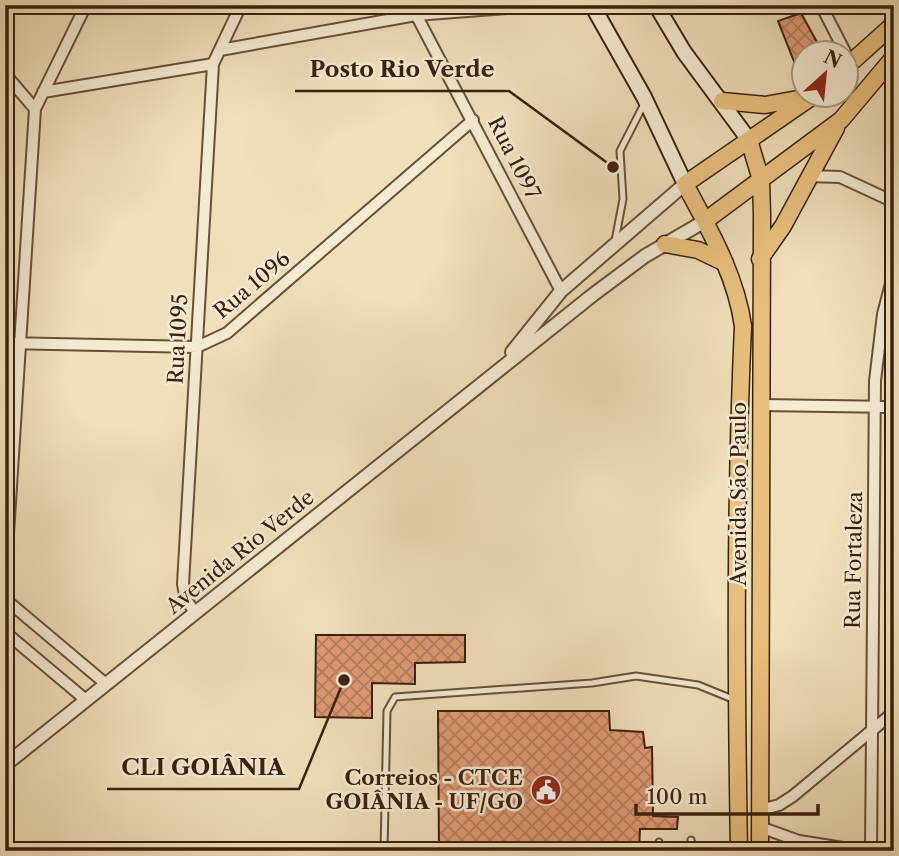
<svg xmlns="http://www.w3.org/2000/svg" width="899" height="856" viewBox="0 0 899 856" font-family="'Libre Caslon Text',serif">
	<style>
		.building { fill: url(#building-cross-hatch); stroke: #3a200c; stroke-width: 2 }
		.lines { fill: none; stroke-linecap: round; stroke-linejoin: round }
		.service-casing { stroke: #675038; stroke-width: 9 }
		.minor-casing { stroke: #675038; stroke-width: 14 }
		.tertiary-casing { stroke: #675038; stroke-width: 16 }
		.secondary-casing { stroke: #3a200c; stroke-width: 18 }
		.primary-casing { stroke: #3a200c; stroke-width: 19 }
		.service { stroke: #f5ead2; stroke-width: 5 }
		.minor { stroke: #f5ead2; stroke-width: 10 }
		.tertiary { stroke: #f5ead2; stroke-width: 12 }
		.secondary { stroke: #f5ead2; stroke-width: 14 }
		.primary { stroke: #e8c07d; stroke-width: 16 }
		.labels { text-anchor: middle; stroke-width: 5; stroke-linejoin: round; paint-order: stroke }
		.street-label { font-size: 21px; fill: #3a200c; stroke: #f5ead2 }
		.poi-label { font-size: 21px; font-weight: bold; fill: #3a200c; stroke: #f5ead2; text-anchor: end }
		.leader { fill: none; stroke: #3a200c; stroke-width: 2.5 }
		.callout-dot { fill: #3a200c; stroke: #f5ead2; stroke-width: 2.5 }
		.callout-label { font-size: 23px; text-anchor: middle; font-weight: bold; fill: #3a200c; stroke: #f5ead2; stroke-width: 5; stroke-linejoin: round; paint-order: stroke }
	</style>
	<defs>
		<pattern id="building-cross-hatch" width="8" height="8" patternUnits="userSpaceOnUse" patternTransform="scale(1.75)"><rect width="8" height="8" fill="#e09a76"/><path d="M0 0l8 8M0 8l8-8" fill="none" stroke="#b77d5f"/></pattern>
	</defs>
	<rect width="100%" height="100%" fill="#efdfba"/>
	<filter id="stains"><feTurbulence type="fractalNoise" baseFrequency=".00286" numOctaves="4"/><feColorMatrix values="0 0 0 0 .2 0 0 0 0 .09 0 0 0 0 .02 0 0 0 .5 -.17"/></filter>
	<radialGradient id="worn" r=".72"><stop offset=".6" stop-color="#630" stop-opacity="0"/><stop offset="1" stop-color="#630" stop-opacity=".3"/></radialGradient>
	<path class="building" d="M 801,13 L 818,44 L 816,52 L 804,52 L 804,60 L 795,64 L 778,21 Z
		M 316,635 L 465,635 L 465,662 L 415,663 L 415,684 L 372,683 L 372,718 L 315,717 Z
		M 438,711 L 609,711 L 610,730 L 643,732 L 645,748 L 652,747 L 653,816 L 678,817 L 677,829 L 640,829 L 639,851 L 439,851 Z"/>
	<g class="lines">
		<g class="service-casing">
			<path id="service" d="M 615,241 L 623,199 L 620,151 L 644,104
				M 691,840 L 694,851
				M 384,851 L 387,711 L 395,697 L 592,683 L 636,676 L 698,685 L 735,700
				M 658,851 L 659,842"/>
		</g>
		<g class="minor-casing">
			<path id="minor" d="M 411,5 L 561,291
				M 821,5 L 845,52
				M 220,50 L 416,15 L 546,5
				M 5,74 L 35,109
				M 43,92 L 213,64
				M 808,176 L 840,177 L 894,202
				M 5,343 L 197,347 L 227,333 L 473,120
				M 760,405 L 894,407
				M 5,581 L 35,109 L 86,5
				M 5,599 L 106,684
				M 195,612 L 186,600 L 183,584 L 213,64 L 241,5
				M 5,632 L 86,700
				M 760,810 L 779,805 L 793,796 L 894,712
				M 760,827 L 799,841 L 862,851
				M 871,851 L 875,381 L 883,314 L 894,272"/>
		</g>
		<g class="tertiary-casing">
			<path id="tertiary" d="M 512,352 L 561,291 L 685,184
				M 5,765 L 594,294 L 645,256 L 705,221"/>
		</g>
		<g class="secondary-casing">
			<path id="secondary" d="M 592,5 L 644,97 L 685,184
				M 656,5 L 684,52 L 749,140"/>
		</g>
		<g class="primary-casing">
			<path id="primary" d="M 846,67 L 894,24
				M 722,101 L 765,105 L 803,98
				M 749,140 L 761,180 L 762,215 L 760,851
				M 705,221 L 841,120 L 894,57
				M 665,244 L 698,250 L 725,263
				M 760,259 L 783,226 L 836,128
				M 739,851 C 736,676 735,501 743,326 C 736,275 709,229 685,184 L 816,94"/>
		</g>
		<use href="#service" class="service"/>
		<use href="#minor" class="minor"/>
		<use href="#tertiary" class="tertiary"/>
		<use href="#secondary" class="secondary"/>
		<use href="#primary" class="primary"/>
	</g>
	<defs>
		<g id="civic-disc" transform="scale(1.575)"><circle r="9.5" fill="#8f2418" stroke="#f5ead2"/><path d="M-.6-6.5H3V-4.5H.6V-3L4-1V1h2V6H-6V1h2V-1L-.6-3ZM-1.2 2.5V6h2.4V2.5Z" fill="#fff"/></g>
	</defs>
	<g fill-rule="evenodd">
		<use href="#civic-disc" x="546" y="790"/>
	</g>
	<g class="labels">
		<g class="street-label">
			<text transform="translate(514 158) rotate(63)" y="7">Rua 1097</text>
			<text transform="translate(252 285) rotate(-40)" y="7">Rua 1096</text>
			<text transform="translate(178 339) rotate(-87)" y="7">Rua 1095</text>
			<text transform="translate(739 494) rotate(-90)" y="7">Avenida São Paulo</text>
			<text transform="translate(240 552) rotate(-39)" y="7">Avenida Rio Verde</text>
			<text transform="translate(854 560) rotate(-89)" y="7">Rua Fortaleza</text>
		</g>
		<g class="poi-label">
			<text x="523" y="785">Correios - CTCE<tspan x="523" dy="24">GOIÂNIA - UF/GO</tspan></text>
		</g>
	</g>
	<path class="leader" d="M613 167L509 91H295M344 680L299 789H107"/>
	<g class="callout-dot">
		<circle cx="613" cy="167" r="7"/>
		<circle cx="344" cy="680" r="7"/>
	</g>
	<g class="callout-label">
		<text x="402" y="77">Posto Rio Verde</text>
		<text x="203" y="775">CLI GOIÂNIA</text>
	</g>
	<rect width="899" height="856" fill="none" stroke="#efdfba" stroke-width="28"/>
	<rect x="7" y="7" width="885" height="842" fill="none" stroke="#3a200c" stroke-width="3.5"/>
	<rect x="14" y="14" width="871" height="828" fill="none" stroke="#3a200c" stroke-width="2"/>
	<g transform="translate(825 74) rotate(27)"><circle r="33" fill="#f5ead2" stroke="#aa9983" stroke-width="2"/>
	<path d="M0-5L12 26L0 18L-12 26Z" fill="#8f2418"/>
	<text y="-10" font-size="19" font-weight="bold" text-anchor="middle" fill="#3a200c">N</text>
	</g>
	<path d="M636 804v10h182v-10" fill="none" stroke="#3a200c" stroke-width="3.5"/>
	<text x="647" y="804" font-size="21" fill="#3a200c" stroke="#f5ead2" stroke-width="5" paint-order="stroke">100 m</text>
	<rect width="100%" height="100%" filter="url(#stains)"/>
	<rect width="100%" height="100%" fill="url(#worn)"/>
</svg>
